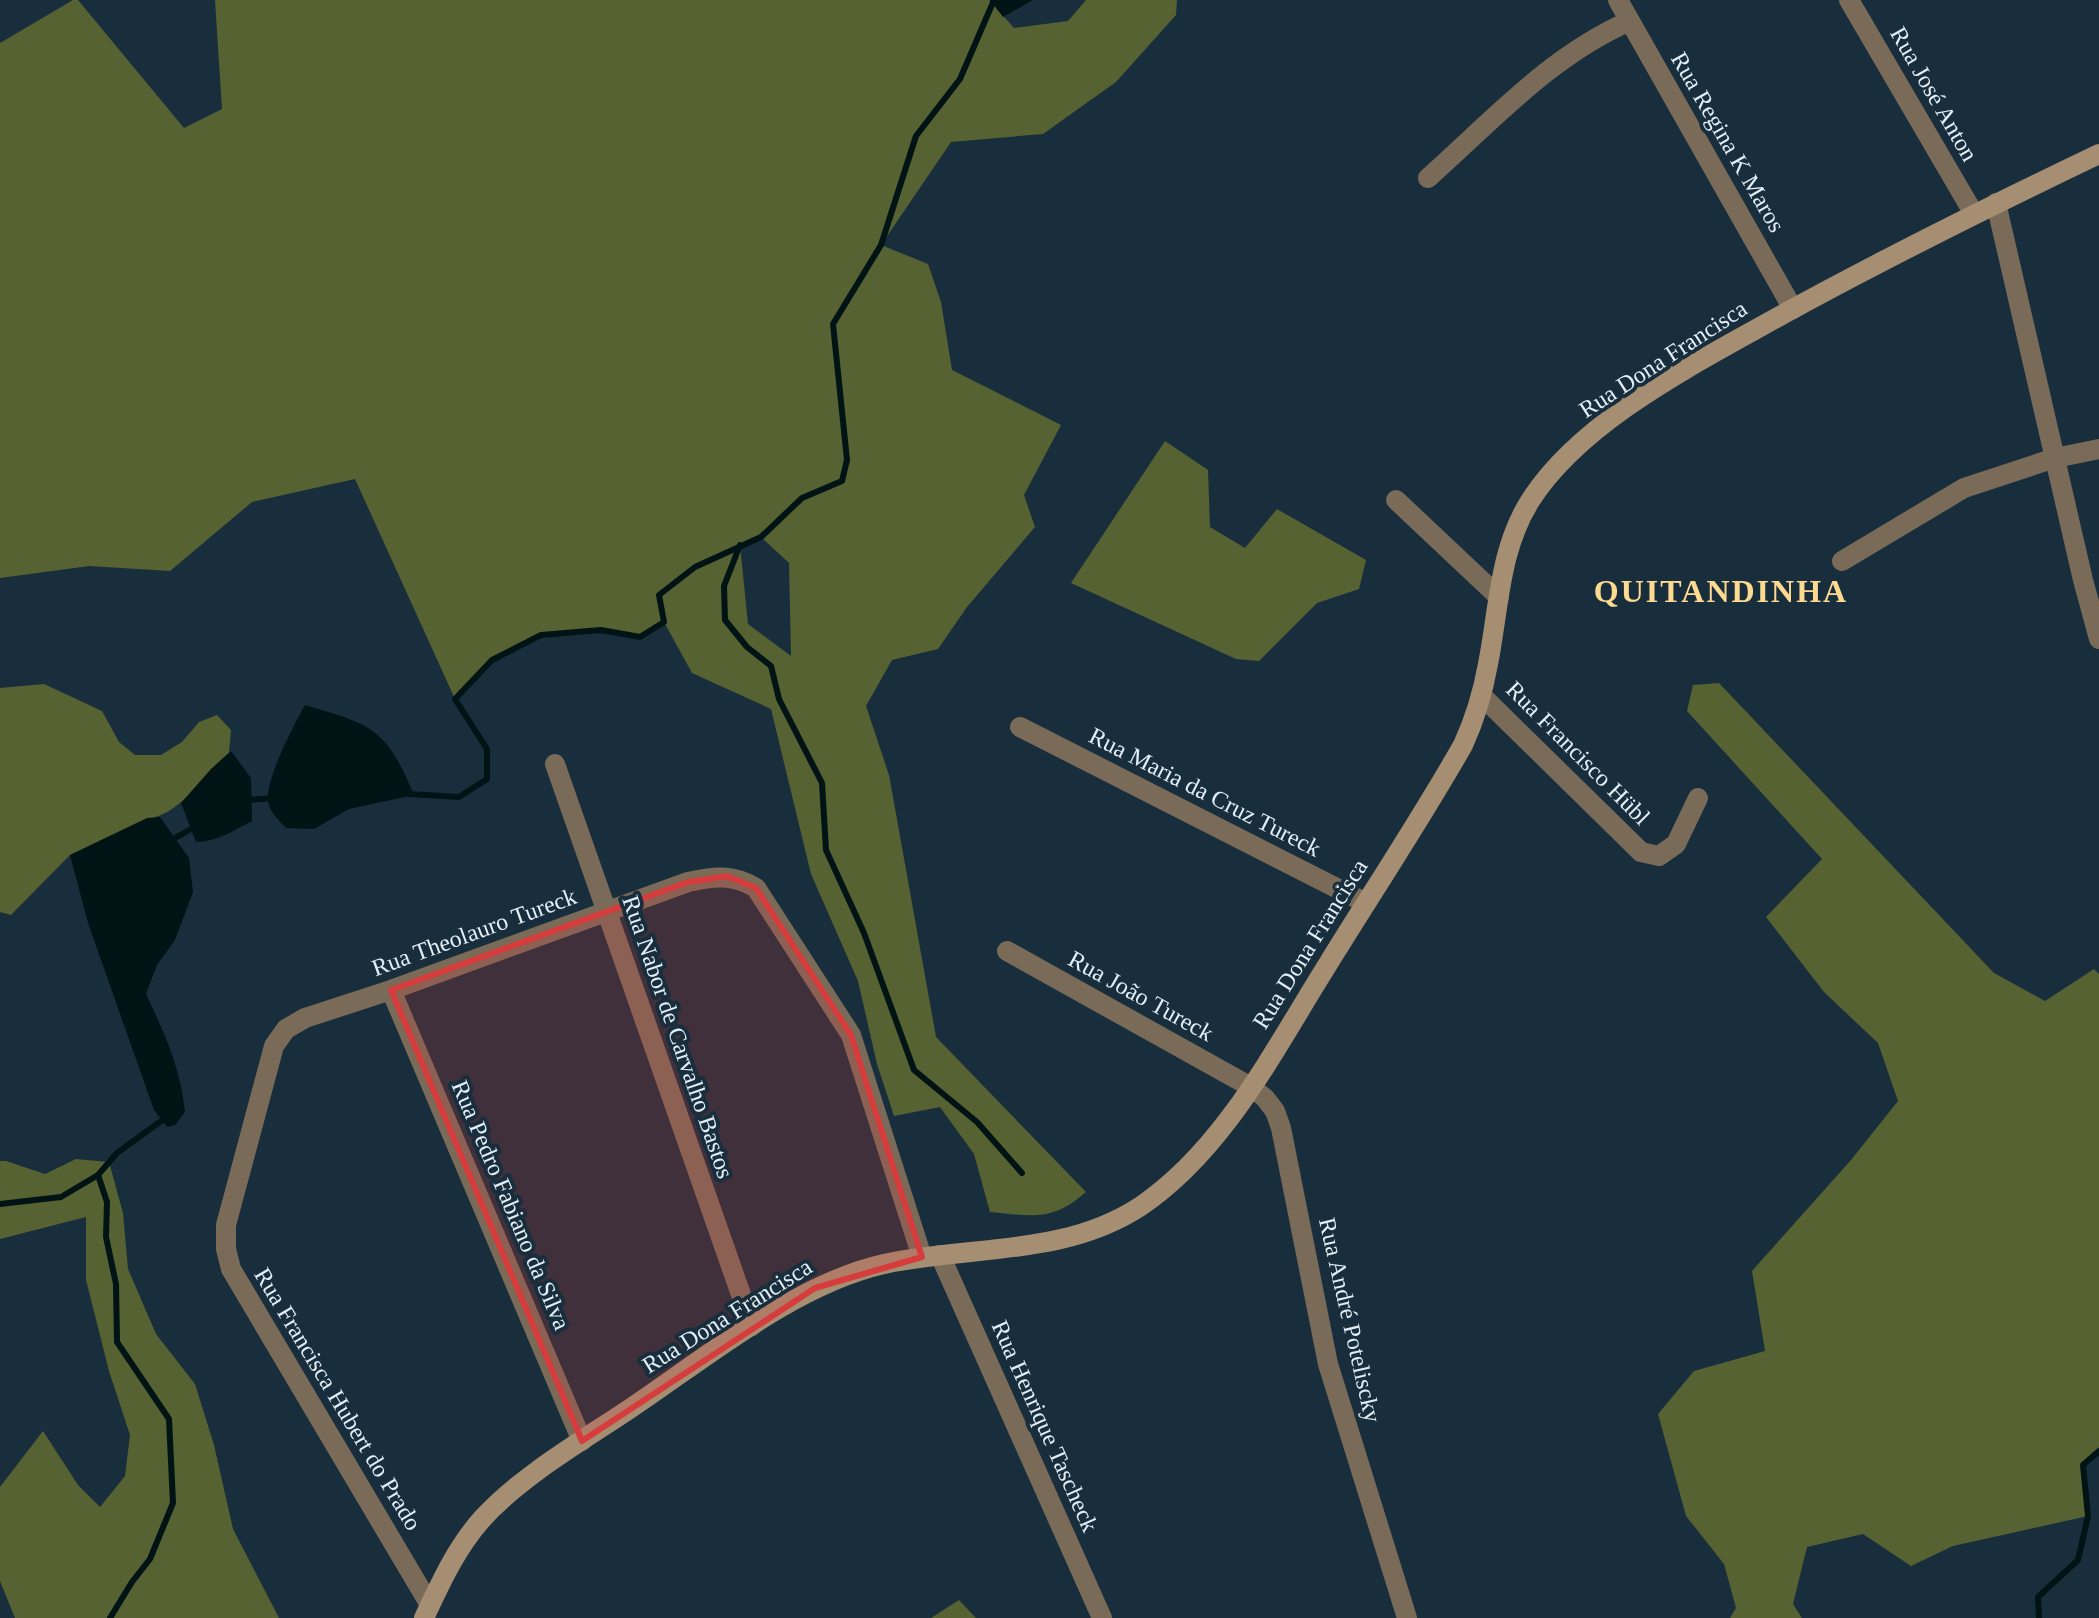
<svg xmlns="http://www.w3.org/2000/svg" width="2099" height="1618" viewBox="0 0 2099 1618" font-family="'Times New Roman',serif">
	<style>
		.forest { fill: #566231; fill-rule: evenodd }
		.water { fill: #001415 }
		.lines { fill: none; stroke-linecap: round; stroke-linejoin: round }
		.stream { stroke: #001415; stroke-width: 6 }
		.minor { stroke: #7a6b59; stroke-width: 20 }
		.secondary { stroke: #a68e72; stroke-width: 20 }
		.marked { fill: #d73c3d; fill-opacity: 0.2; stroke: #d73c3d; stroke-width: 6; stroke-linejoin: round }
		.labels { text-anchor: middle; stroke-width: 8; stroke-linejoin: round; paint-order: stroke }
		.street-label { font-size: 24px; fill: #e1eef7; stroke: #192e3c }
		.district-label { font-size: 32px; font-weight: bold; letter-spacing: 2px; fill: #fdda90; stroke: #192e3c }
	</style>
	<rect width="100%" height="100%" fill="#192e3c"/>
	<path class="forest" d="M 73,0 L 78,0 L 184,128 L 222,109 L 215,0 L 989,0 L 1014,28 L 1068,21 L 1086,0 L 1177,0 L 1176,15 L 1116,82 L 1043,134 L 951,142 L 881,245 L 928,264 L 941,302 L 952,370 L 1061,425 L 1024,495 L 1035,527 L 967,607 L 938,649 L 892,660 L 866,706 L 889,775 L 936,1037 L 1086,1192 C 1052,1222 1032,1216 990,1212 L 974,1154 L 940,1107 L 894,1116 L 877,1064 L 858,981 L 811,874 L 771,709 L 692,673 L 664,622 L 640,637 L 601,630 L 541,635 L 492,660 L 455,699 L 355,479 L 252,502 L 170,571 L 89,566 L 0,578 L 0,43 ZM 761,537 L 789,563 L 791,656 L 748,624 L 740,545 Z
		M 1165,441 L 1208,470 L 1210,527 L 1245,548 L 1277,509 L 1366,560 L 1359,589 L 1317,603 L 1259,661 L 1236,659 L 1071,583 Z
		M 1719,683 L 1994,973 L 2045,1001 L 2094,969 L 2099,974 L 2099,1451 L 2083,1466 L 2088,1516 L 1953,1546 L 1911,1566 L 1863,1534 L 1807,1547 L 1793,1604 L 1802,1618 L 1730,1618 L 1736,1608 L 1724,1564 L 1686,1516 L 1658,1414 L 1694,1371 L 1765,1351 L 1752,1271 L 1851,1160 L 1898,1101 L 1878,1043 L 1824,992 L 1766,917 L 1822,859 L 1687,711 L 1693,685 Z
		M 44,684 L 102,711 L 119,742 L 135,755 L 161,755 L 182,742 L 199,722 L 217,715 L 231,730 L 229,753 C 203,775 182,814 147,819 L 70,855 L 11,915 L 0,912 L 0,688 Z
		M 76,1159 L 109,1162 L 123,1213 L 128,1269 L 156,1334 L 195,1384 L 214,1445 L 233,1529 L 279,1618 L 15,1618 L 0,1581 L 0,1487 L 43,1431 L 78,1485 L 100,1507 L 125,1476 L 130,1435 L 109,1371 L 86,1280 L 86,1217 L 0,1239 L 0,1161 L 6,1161 L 45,1174 Z
		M 959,1600 L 976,1618 L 931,1618 Z"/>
	<path class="water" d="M 990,0 L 1033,0 L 1003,17 Z
		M 305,705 C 373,725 386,728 414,795 L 349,809 L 314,829 L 286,828 C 279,820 270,813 268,801 C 265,780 294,725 305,705 Z
		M 231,751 L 251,778 L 252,821 C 235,830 216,842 196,842 L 181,803 L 211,769 Z
		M 160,817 L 189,858 L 193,892 L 175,940 L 157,965 L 146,994 C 164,1032 181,1069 185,1112 L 175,1125 L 167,1127 L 154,1110 L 88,923 L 70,855 L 147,818 Z"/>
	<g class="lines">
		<path class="stream" d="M 740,545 L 724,586 L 725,620 L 747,647 L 771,666 L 779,699 L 822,783 L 826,850 L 864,933 L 914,1070 L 977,1122 L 1022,1173
			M 409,794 L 459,797 L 487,779 L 487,749 L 455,699 L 492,660 L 541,635 L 601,630 L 640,637 L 664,622 L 659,595 L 695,567 L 761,537 L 802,498 L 842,481 L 847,460 L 833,324 L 881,245 L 916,136 L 960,79 L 994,0
			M 246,800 L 275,798
			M 170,841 L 198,825
			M 98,1175 L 107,1202 L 106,1237 L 116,1284 L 117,1342 L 169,1419 L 173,1503 L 150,1559 L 132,1582 L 110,1618
			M 0,1204 L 61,1197 L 98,1175 L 117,1153 L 168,1116
			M 2039,1618 L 2038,1597 L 2078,1560 L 2088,1516 L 2083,1465 L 2099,1451"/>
		<path class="minor" d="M 1618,0 L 1793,309
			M 1849,0 L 1974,214
			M 1428,178 C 1491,122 1551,55 1630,21
			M 1996,203 L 2083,580 L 2099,639
			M 1396,500 L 1499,597
			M 1842,561 L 1964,488 L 2055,458 L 2099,449
			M 1481,695 L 1641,852 L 1659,856 L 1676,844 L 1698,798
			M 1020,727 L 1366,903
			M 555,764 L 752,1326
			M 1007,951 L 1251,1087 L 1265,1098 L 1275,1111 L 1281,1128 L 1328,1364 L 1407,1618
			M 391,990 L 582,1441
			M 940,1255 L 1102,1618
			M 430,1605 L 231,1269 L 226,1249 L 226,1225 L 274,1046 L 286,1029 L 305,1018 L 391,990 L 688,882 C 714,876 733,874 756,888 L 851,1035 L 922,1257"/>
		<path class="secondary" d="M 424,1618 C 440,1584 456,1548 482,1519 C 521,1476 582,1441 631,1408 C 707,1357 795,1284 884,1264 C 970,1245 1064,1257 1141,1206 C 1225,1149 1275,1048 1328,964 C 1373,891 1421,819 1463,745 C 1475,719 1483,692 1488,664 C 1499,609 1499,550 1530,501 C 1578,425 1683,370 1760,327 C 1871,265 1984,209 2099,154"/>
	</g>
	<path class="marked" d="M 727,876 L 756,888 L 851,1035 L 922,1257 L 815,1288 L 582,1441 L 391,990 L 688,882 Z"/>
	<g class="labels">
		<g class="street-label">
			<text transform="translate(1934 94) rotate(60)" y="8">Rua José Anton</text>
			<text transform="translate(1728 142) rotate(60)" y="8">Rua Regina K Maros</text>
			<text transform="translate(1663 359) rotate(-33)" y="8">Rua Dona Francisca</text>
			<text transform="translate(1578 753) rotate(45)" y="8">Rua Francisco Hübl</text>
			<text transform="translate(1205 792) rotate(27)" y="8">Rua Maria da Cruz Tureck</text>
			<text transform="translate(474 932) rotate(-20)" y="8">Rua Theolauro Tureck</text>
			<text transform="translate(1310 944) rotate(-58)" y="8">Rua Dona Francisca</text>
			<text transform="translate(1141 996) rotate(29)" y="8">Rua João Tureck</text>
			<text transform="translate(678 1037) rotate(71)" y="8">Rua Nabor de Carvalho Bastos</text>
			<text transform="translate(511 1205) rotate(67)" y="8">Rua Pedro Fabiano da Silva</text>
			<text transform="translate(727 1316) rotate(-32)" y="8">Rua Dona Francisca</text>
			<text transform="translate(1350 1320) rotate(77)" y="8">Rua André Poteliscky</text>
			<text transform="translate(338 1399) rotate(59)" y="8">Rua Francisca Hubert do Prado</text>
			<text transform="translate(1045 1426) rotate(66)" y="8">Rua Henrique Tascheck</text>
		</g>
		<g class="district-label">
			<text x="1721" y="602">QUITANDINHA</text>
		</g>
	</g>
</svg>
